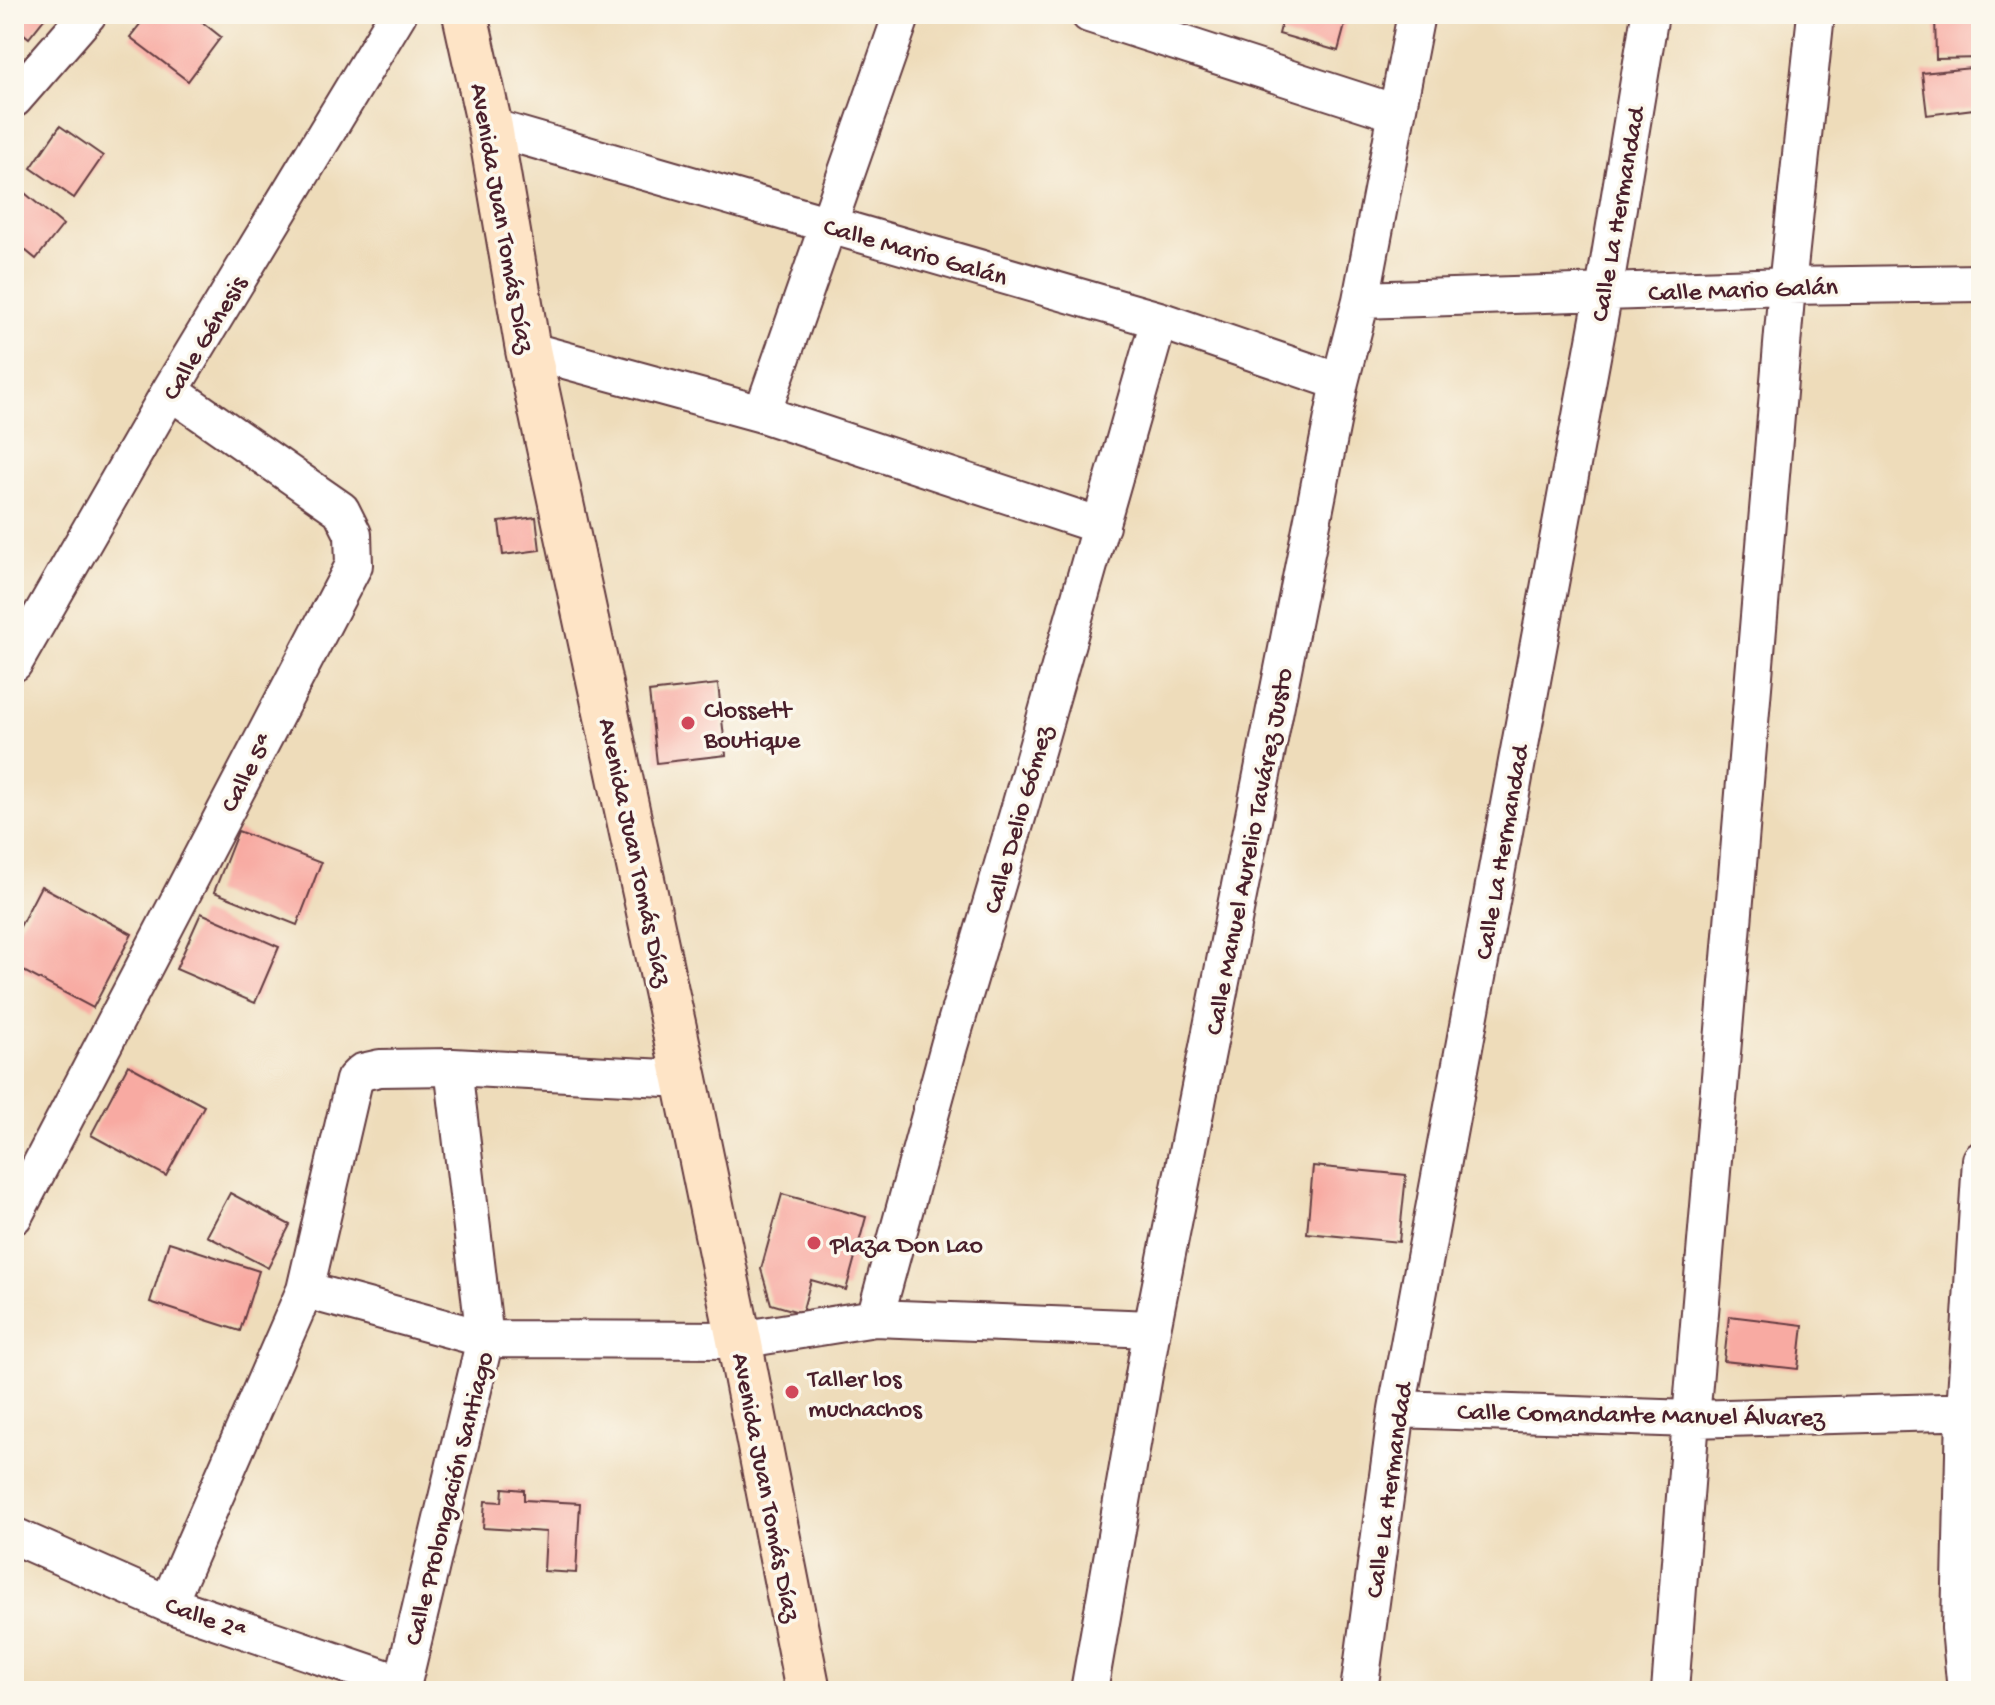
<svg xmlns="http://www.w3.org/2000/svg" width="1995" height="1705" viewBox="0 0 1995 1705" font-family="'Gochi Hand',sans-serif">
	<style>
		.building { fill: #f8aaa2 }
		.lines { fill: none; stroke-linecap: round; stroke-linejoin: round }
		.street-casing { stroke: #633b40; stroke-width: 40 }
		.secondary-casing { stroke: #633b40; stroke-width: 48 }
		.street { stroke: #fff; stroke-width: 36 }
		.secondary { stroke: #fee4c6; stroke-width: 44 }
		.poi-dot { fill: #d1495b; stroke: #fbf7ec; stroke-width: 3 }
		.labels { text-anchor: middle; stroke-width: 7; stroke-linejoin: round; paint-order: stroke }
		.street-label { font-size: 26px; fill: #4a1f2b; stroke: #fbf7ec }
		.poi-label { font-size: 26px; fill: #4a1f2b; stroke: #fbf7ec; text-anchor: start }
	</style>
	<rect width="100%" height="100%" fill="#fbf7ec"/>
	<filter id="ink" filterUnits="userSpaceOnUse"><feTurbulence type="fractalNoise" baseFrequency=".0125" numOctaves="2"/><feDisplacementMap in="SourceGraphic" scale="16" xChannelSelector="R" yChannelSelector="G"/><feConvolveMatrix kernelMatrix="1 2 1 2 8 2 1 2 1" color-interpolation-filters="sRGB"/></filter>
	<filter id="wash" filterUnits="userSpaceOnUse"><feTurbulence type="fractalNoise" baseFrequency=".006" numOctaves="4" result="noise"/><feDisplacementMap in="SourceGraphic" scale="32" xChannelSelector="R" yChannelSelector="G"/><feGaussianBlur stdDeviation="1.8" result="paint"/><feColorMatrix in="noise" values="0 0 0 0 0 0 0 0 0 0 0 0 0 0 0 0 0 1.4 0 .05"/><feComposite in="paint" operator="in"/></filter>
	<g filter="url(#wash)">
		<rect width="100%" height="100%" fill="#eedcba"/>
		<g id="blocks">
			<path class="building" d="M 14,14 L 48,14 L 29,38 L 14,26 Z
				M 148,14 L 192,14 L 221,37 L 188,81 L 130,37 Z
				M 1284,14 L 1348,14 L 1338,51 L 1279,34 Z
				M 1935,14 L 1981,14 L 1981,58 L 1936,59 Z
				M 1981,67 L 1981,108 L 1927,115 L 1922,73 Z
				M 60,126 L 103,156 L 74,198 L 31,168 Z
				M 14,184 L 63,225 L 36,259 L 14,241 Z
				M 536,517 L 540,550 L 503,555 L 499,522 Z
				M 718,684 L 726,755 L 657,763 L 649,692 Z
				M 238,831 L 321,863 L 297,925 L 214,892 Z
				M 41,886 L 132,934 L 93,1008 L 14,966 L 14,938 Z
				M 201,913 L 279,947 L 255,1003 L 176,969 Z
				M 128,1065 L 204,1106 L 166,1176 L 91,1135 Z
				M 1313,1166 L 1406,1175 L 1399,1242 L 1307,1233 Z
				M 230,1193 L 290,1225 L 268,1268 L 207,1236 Z
				M 782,1194 L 866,1217 L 846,1290 L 811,1280 L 802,1313 L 771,1304 L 761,1269 Z
				M 169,1242 L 259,1271 L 240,1331 L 150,1302 Z
				M 1729,1316 L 1803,1325 L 1798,1369 L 1724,1361 Z
				M 503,1488 L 524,1490 L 524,1500 L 580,1503 L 576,1573 L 544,1571 L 546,1532 L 483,1528 L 485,1501 L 502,1502 Z"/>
		</g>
	</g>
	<g filter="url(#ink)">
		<use href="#blocks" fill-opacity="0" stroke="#633b40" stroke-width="2"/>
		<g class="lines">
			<g class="street-casing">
				<path id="street" d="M 1089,14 L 1396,113
					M 14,99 L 88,14
					M 490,127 L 1159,320 L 1340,382
					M 1361,300 L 1787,286 L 1981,283
					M 528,350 L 762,414 L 1101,526
					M 762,414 L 902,14
					M 14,663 L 170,391 L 398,14
					M 14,1216 L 354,565 L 353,534 L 341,510 L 170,391
					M 305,1290 L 485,1339 L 739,1340 L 875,1318 L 1152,1329
					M 875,1318 L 949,1046 L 1020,807 L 1159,320
					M 1397,1409 L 1691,1419 L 1981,1411
					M 14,1536 L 168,1604 L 402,1684
					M 168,1604 L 305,1290 L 354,1080 L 362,1072 L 380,1068 L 453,1067 L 685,1079
					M 401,1691 L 485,1339 L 453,1067
					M 1089,1691 L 1152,1329 L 1340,382 L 1361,300 L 1416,14
					M 1359,1691 L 1397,1409 L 1604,292 L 1650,14
					M 1670,1691 L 1691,1419 L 1787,286 L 1816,14
					M 1966,1691 L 1960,1628 L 1965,1411 L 1981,1160"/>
			</g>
			<g class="secondary-casing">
				<path id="secondary" d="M 465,14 L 490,127 L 528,350 L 685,1079 L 739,1340 L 808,1691"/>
			</g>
			<use href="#street" class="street"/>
			<use href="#secondary" class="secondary"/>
		</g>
	</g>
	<g class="poi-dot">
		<circle cx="688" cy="723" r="8"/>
		<circle cx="814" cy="1243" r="8"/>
		<circle cx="792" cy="1392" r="8"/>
	</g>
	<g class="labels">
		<g class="street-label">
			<text transform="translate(1616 214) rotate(-80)" y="9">Calle La Hermandad</text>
			<text transform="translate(504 218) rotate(80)" y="9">Avenida Juan Tomás Díaz</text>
			<text transform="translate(916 250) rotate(16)" y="9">Calle Mario Galán</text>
			<text transform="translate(1743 288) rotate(-2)" y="9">Calle Mario Galán</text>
			<text transform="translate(203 337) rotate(-59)" y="9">Calle Génesis</text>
			<text transform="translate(245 772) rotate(-62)" y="9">Calle 5ª</text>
			<text transform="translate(1016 819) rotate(-74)" y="9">Calle Delio Gómez</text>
			<text transform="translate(1247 851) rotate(-79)" y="9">Calle Manuel Aurelio Tavárez Justo</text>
			<text transform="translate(637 852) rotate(78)" y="9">Avenida Juan Tomás Díaz</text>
			<text transform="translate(1500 852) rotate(-80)" y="9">Calle La Hermandad</text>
			<text transform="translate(1641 1413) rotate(1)" y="9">Calle Comandante Manuel Álvarez</text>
			<text transform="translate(768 1487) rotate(79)" y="9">Avenida Juan Tomás Díaz</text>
			<text transform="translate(1387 1490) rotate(-82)" y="9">Calle La Hermandad</text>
			<text transform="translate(447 1498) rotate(-76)" y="9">Calle Prolongación Santiago</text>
			<text transform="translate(206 1616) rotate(20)" y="9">Calle 2ª</text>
		</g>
		<g class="poi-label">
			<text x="704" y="717">Clossett<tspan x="704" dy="30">Boutique</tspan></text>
			<text x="830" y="1252">Plaza Don Lao</text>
			<text x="808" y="1386">Taller los<tspan x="808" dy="30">muchachos</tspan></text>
		</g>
	</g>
	<rect width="1995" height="1705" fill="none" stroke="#fbf7ec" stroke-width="48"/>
</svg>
